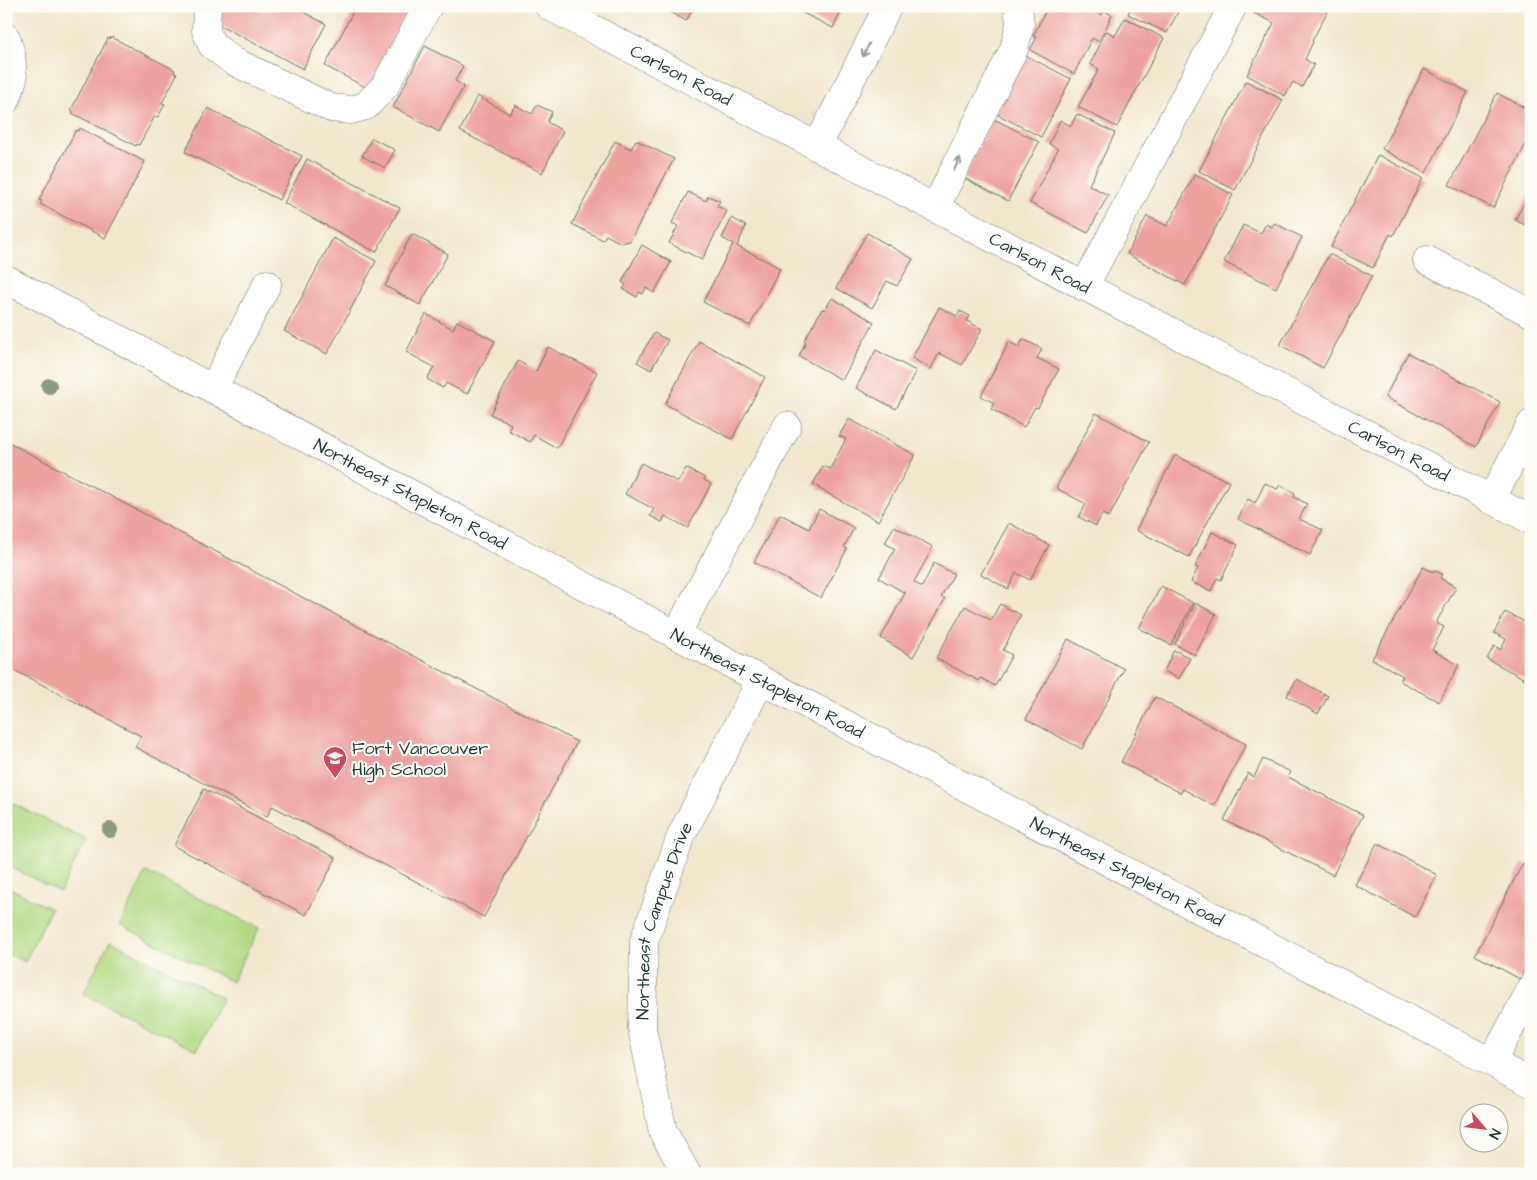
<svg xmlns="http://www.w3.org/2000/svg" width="1537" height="1180" viewBox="0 0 1537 1180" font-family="'Architects Daughter',sans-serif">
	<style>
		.garden { fill: #b2d982; stroke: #688b5b }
		.building { fill: #eea2a0 }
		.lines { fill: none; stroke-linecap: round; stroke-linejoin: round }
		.minor-casing { stroke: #68786a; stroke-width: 29 }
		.minor { stroke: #fff; stroke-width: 28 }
		.tree { fill: #8d9b82 }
		.oneway { stroke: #8f9e9a }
		.labels { text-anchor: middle; stroke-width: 4.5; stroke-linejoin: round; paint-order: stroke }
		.street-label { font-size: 18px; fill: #1f3d34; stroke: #fdfcf7 }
		.poi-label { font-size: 18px; fill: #1f3d34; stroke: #fdfcf7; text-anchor: start }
	</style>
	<rect width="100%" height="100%" fill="#fdfcf7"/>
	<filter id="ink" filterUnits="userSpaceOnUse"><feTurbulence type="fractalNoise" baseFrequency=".02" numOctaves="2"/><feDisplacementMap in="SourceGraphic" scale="10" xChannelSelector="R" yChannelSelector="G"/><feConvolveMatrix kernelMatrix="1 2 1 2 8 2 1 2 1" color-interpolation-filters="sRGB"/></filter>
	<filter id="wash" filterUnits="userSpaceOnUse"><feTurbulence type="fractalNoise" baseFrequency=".0096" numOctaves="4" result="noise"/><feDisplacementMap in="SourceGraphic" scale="20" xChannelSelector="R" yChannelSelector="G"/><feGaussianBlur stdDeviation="1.12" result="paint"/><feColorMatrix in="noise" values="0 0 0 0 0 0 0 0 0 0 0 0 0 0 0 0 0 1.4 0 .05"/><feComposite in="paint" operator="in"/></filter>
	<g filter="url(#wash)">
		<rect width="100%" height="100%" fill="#f1e7ce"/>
		<path class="garden" d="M 6,800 L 86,840 L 60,892 L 6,865 Z
			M 146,872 L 259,928 L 232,982 L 120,925 Z
			M 6,886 L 51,909 L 25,962 L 6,953 Z
			M 110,941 L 223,998 L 197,1050 L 83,994 Z"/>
		<g id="blocks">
			<path class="building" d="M 144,6 L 184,6 L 183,11 L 143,9 Z
				M 219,6 L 292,6 L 326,24 L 303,69 L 212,21 Z
				M 356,6 L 415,6 L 371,90 L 325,66 Z
				M 660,6 L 694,6 L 686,21 Z
				M 789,6 L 844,6 L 833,28 Z
				M 1048,6 L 1052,8 L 1053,6 L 1085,6 L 1102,15 L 1104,11 L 1112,15 L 1099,42 L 1092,38 L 1074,74 L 1030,50 L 1037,37 L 1033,36 Z
				M 1132,6 L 1181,6 L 1167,33 L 1128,14 Z
				M 1258,6 L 1330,6 L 1312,41 L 1313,42 L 1305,59 L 1314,65 L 1302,87 L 1293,82 L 1285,96 L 1247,75 L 1274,23 L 1254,13 Z
				M 1125,18 L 1164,38 L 1117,127 L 1078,107 L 1099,69 L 1090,64 L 1107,31 L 1115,36 Z
				M 111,37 L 175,70 L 174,73 L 177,74 L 162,103 L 165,104 L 158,117 L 155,116 L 139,145 L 137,144 L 136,146 L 72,113 L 73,111 L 71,110 L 108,38 L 110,39 Z
				M 425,46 L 463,66 L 455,81 L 464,86 L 439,132 L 393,107 Z
				M 1025,55 L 1071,79 L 1041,137 L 995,113 Z
				M 1424,69 L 1468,92 L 1426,173 L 1382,149 Z
				M 1246,81 L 1283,100 L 1235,190 L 1199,171 Z
				M 1497,93 L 1531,111 L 1531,134 L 1493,208 L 1449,185 Z
				M 477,96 L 510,114 L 515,105 L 532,114 L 537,105 L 552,112 L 547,122 L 563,131 L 542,173 L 460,131 Z
				M 208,108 L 302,156 L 279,200 L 185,152 Z
				M 1077,114 L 1115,133 L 1089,185 L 1108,195 L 1088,233 L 1030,203 L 1058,149 L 1049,144 L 1060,120 L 1071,126 Z
				M 992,118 L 1039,142 L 1008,201 L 964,178 Z
				M 80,128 L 145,162 L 105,238 L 40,204 L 42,201 L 39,200 L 76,130 L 78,131 Z
				M 372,138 L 395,150 L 385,168 L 362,156 Z
				M 636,140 L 674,159 L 630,241 L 621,243 L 606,235 L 603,240 L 572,224 L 615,141 L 631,149 Z
				M 1378,155 L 1423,178 L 1393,236 L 1390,234 L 1373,268 L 1331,247 Z
				M 307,159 L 400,208 L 376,252 L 284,203 Z
				M 1195,174 L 1233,195 L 1185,285 L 1127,254 L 1147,216 L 1167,226 Z
				M 1531,190 L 1531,228 L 1515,220 Z
				M 688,192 L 706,201 L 708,196 L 720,201 L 717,206 L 727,211 L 702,260 L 669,243 L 678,226 L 672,223 Z
				M 732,218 L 746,226 L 737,246 L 780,268 L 750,326 L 703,302 L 733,244 L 722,238 Z
				M 1274,223 L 1302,237 L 1276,288 L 1224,262 L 1243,225 L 1261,233 L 1266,224 L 1272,227 Z
				M 867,233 L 913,259 L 897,286 L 887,281 L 872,308 L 836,288 Z
				M 412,234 L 448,254 L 420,305 L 385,286 Z
				M 333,238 L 376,261 L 327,354 L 284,331 Z
				M 642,245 L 671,262 L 654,293 L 646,288 L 643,294 L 639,292 L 637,297 L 623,289 L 626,285 L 622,282 Z
				M 1329,254 L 1372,276 L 1323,368 L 1280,345 Z
				M 832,298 L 874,322 L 842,380 L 799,356 L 806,342 L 804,341 L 822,309 L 825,310 Z
				M 939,307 L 957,316 L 960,311 L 970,316 L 967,321 L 982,329 L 962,365 L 939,353 L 931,369 L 912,358 Z
				M 426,314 L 453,329 L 457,321 L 495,341 L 467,394 L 446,383 L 443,388 L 427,379 L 434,367 L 406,352 Z
				M 654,333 L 668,340 L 651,370 L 637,362 Z
				M 1023,339 L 1042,349 L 1037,358 L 1059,369 L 1038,408 L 1035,407 L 1024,427 L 991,409 L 994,403 L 981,396 L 1009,342 L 1019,347 Z
				M 699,341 L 765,377 L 732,439 L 665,404 Z
				M 548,347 L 597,372 L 557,448 L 534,435 L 530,442 L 508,430 L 511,424 L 490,414 L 518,361 L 536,371 Z
				M 876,350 L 916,371 L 896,409 L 856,388 Z
				M 1408,353 L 1500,402 L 1476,447 L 1385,397 Z
				M 1096,413 L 1149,442 L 1109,517 L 1102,514 L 1096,526 L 1079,517 L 1086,504 L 1056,488 Z
				M 849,419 L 915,455 L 878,521 L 818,488 L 819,487 L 813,484 L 823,466 L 830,469 L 846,439 L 839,436 Z
				M 6,441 L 577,742 L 484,917 L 272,806 L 267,817 L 135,747 L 141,736 L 6,666 Z
				M 1175,455 L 1229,482 L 1189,557 L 1136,530 Z
				M 641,463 L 678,482 L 686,468 L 705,478 L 704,480 L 711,484 L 688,528 L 665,516 L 662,522 L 650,516 L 654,509 L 625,494 Z
				M 1265,483 L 1277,489 L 1280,485 L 1295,493 L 1294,497 L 1307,504 L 1299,519 L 1323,530 L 1310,555 L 1238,519 L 1248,499 L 1255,503 Z
				M 819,509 L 854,528 L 844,547 L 847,549 L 821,598 L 754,562 L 780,514 L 809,529 Z
				M 1009,523 L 1049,545 L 1030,580 L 1016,573 L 1008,589 L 981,574 Z
				M 894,526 L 933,547 L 914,582 L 922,587 L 934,563 L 954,574 L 941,597 L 945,599 L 913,657 L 881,638 L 905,593 L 879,578 L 895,549 L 885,543 Z
				M 1212,532 L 1238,545 L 1221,580 L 1217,578 L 1211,591 L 1191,582 L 1198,568 L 1195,567 Z
				M 1423,567 L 1433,572 L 1434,570 L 1442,574 L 1440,578 L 1456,587 L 1436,623 L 1444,627 L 1432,650 L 1459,665 L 1439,702 L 1400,681 L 1403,676 L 1372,659 Z
				M 1161,586 L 1193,603 L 1171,645 L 1139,628 Z
				M 1195,603 L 1216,614 L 1195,655 L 1175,644 Z
				M 1000,604 L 1021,615 L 1003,650 L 1012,655 L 995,686 L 981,678 L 979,681 L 936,658 L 965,606 L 991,620 Z
				M 1505,612 L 1531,625 L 1531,677 L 1529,681 L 1487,659 L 1494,646 L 1501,650 L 1506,639 L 1494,633 Z
				M 1068,639 L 1124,669 L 1082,749 L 1026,719 Z
				M 1174,650 L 1190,658 L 1179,679 L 1164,671 Z
				M 1297,679 L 1328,696 L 1318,714 L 1287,696 Z
				M 1155,697 L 1246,744 L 1214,806 L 1183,789 L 1181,793 L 1121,762 Z
				M 1263,759 L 1291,772 L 1288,777 L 1363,815 L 1333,875 L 1224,820 L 1248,773 L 1254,777 Z
				M 204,789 L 336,858 L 306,915 L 174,846 Z
				M 1377,843 L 1437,875 L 1415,917 L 1355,885 Z
				M 1523,863 L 1531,867 L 1531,957 L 1520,979 L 1475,955 Z"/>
		</g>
	</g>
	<g filter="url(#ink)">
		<use href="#blocks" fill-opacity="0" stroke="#68786a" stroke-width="1"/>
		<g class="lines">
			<g class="minor-casing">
				<g id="minor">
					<path d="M 207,6 L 206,31 L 212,45 L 233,61 L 331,108 L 351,110 L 366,106 L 385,86 L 428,6"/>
					<path id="s1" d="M 549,6 L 1531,520"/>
					<path d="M 6,38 L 11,54 L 13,79 L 6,100"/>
					<path d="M 817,147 L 888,6"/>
					<path d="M 935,208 L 1014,49 L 1020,24 L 1018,6"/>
					<path d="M 1427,260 L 1531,313"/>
					<path id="s2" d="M 6,279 L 761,680 L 1531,1083"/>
					<path d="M 1084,287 L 1233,6"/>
					<path d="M 213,389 L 267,284"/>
					<path d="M 1491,500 L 1531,424"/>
					<path d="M 676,635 L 787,426"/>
					<path d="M 1492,1062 L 1531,989"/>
					<path id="s3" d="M 687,1174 L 663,1132 L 642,1028 L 644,941 L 681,836 L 761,680"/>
				</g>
			</g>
			<use href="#minor" class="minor"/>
		</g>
		<g class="tree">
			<circle cx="49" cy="386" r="8"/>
			<circle cx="110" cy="830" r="8"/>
		</g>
		<defs><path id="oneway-shaft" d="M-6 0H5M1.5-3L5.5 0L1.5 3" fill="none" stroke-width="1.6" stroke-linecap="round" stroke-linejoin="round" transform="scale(1.25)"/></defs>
		<g class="oneway">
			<use href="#oneway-shaft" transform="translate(866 50) rotate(116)"/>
			<use href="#oneway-shaft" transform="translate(957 164) rotate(-64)"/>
		</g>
	</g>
	<defs>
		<g id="school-pin" transform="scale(1.25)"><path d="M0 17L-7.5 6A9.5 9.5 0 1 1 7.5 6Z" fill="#d1495b" stroke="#fdfcf7"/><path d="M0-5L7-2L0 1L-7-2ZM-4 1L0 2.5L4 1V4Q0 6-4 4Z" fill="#fff"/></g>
	</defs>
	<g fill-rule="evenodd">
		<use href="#school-pin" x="335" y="758"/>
	</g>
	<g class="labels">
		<g class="street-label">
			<text dy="6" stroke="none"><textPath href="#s1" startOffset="149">Carlson Road</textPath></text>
			<text dy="6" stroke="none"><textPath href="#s1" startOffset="554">Carlson Road</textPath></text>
			<text dy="6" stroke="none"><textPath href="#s1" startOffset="959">Carlson Road</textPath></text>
			<text dy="6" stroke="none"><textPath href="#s2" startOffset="458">Northeast Stapleton Road</textPath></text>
			<text dy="6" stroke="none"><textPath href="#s2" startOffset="862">Northeast Stapleton Road</textPath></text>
			<text dy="6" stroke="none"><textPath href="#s2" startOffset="1268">Northeast Stapleton Road</textPath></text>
			<text dy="6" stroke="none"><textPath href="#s3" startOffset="265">Northeast Campus Drive</textPath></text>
		</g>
		<g class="poi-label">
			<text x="352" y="754">Fort Vancouver<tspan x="352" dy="21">High School</tspan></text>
		</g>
	</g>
	<rect width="1537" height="1180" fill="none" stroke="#fdfcf7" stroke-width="25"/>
	<g transform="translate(1484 1128) rotate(118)"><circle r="24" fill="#fdfcf7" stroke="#a4b0a9"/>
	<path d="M0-4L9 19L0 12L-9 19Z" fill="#d1495b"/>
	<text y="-8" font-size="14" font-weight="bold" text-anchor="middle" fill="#1f3d34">N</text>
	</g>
</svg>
